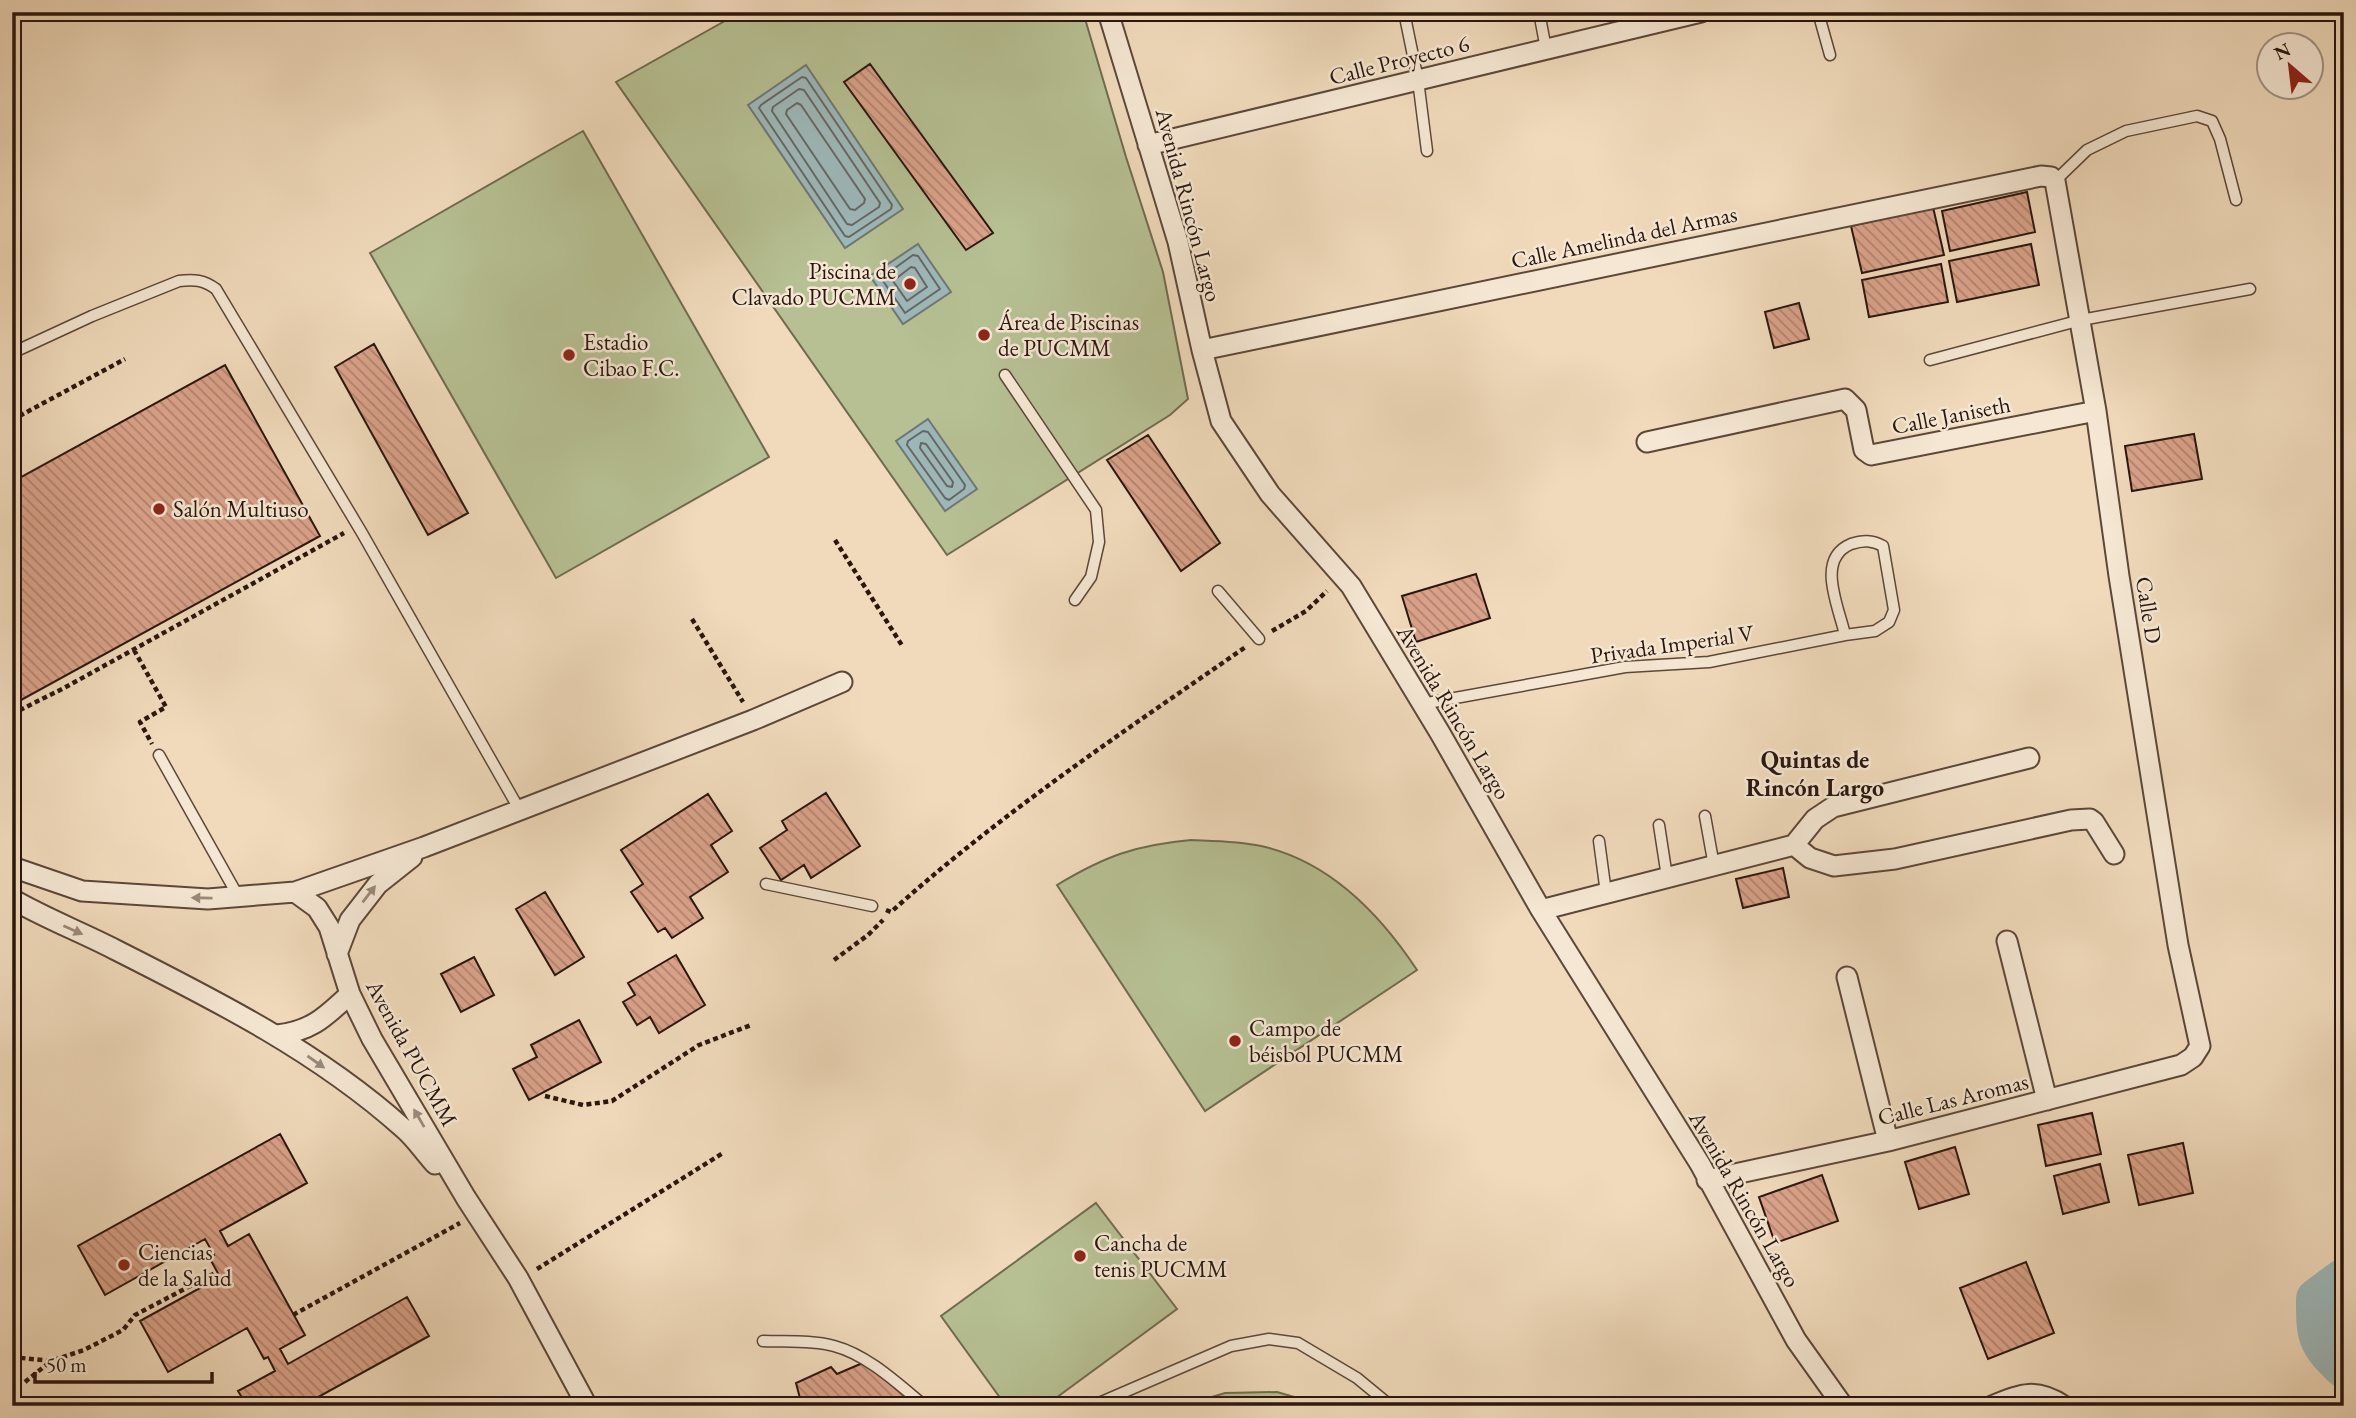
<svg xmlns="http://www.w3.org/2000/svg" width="2356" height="1418" viewBox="0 0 2356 1418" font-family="'EB Garamond',serif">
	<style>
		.green { fill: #b6c093; stroke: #706b50; stroke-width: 2 }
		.water { fill: #9db8b9; stroke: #6f7775; stroke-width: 2 }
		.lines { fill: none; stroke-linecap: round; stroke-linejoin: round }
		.shore { stroke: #646764; stroke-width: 2 }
		.river { stroke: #9db8b9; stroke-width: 42 }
		.building { fill: url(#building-back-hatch); stroke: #2a160e; stroke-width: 2 }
		.service-casing { stroke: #5c4739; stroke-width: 13 }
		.minor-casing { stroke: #5c4739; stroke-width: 23 }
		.path { stroke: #2a160e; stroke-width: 4.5; stroke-dasharray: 5 3.5; stroke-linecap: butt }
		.service { stroke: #f5e7d3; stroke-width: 10 }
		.minor { stroke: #f5e7d3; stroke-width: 19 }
		.oneway { fill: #9a897a }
		.poi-dot { fill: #8f2418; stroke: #f5e7d3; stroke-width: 2.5 }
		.labels { text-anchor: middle; stroke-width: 5; stroke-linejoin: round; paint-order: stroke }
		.street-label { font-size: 23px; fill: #2a160e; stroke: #f5e7d3 }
		.poi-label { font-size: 23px; fill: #2a160e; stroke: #f5e7d3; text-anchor: start }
		.neighbourhood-label { font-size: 24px; font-weight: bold; fill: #2a160e; stroke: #f5e7d3 }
	</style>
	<defs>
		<pattern id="building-back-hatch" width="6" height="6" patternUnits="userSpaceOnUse" patternTransform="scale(1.75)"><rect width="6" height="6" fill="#daa28a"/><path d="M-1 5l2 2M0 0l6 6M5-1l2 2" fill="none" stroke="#b1836f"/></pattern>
	</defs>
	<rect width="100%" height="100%" fill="#f0dabb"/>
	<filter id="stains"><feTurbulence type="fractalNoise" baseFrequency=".00286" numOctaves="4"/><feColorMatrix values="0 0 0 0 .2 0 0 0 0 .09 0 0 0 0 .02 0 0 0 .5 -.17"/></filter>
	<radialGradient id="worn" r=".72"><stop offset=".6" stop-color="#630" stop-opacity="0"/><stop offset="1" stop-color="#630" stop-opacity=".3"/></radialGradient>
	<path class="green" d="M 741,12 L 1083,12 L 1126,157 L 1163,272 L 1188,399 L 1170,415 L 947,555 L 616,82 Z
		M 583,131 L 769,457 L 556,578 L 370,253 Z
		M 1191,840 C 1215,841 1238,841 1261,846 C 1329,861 1380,914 1417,970 L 1205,1111 L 1057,885 C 1105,856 1136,845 1191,840 Z
		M 1096,1203 L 1177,1309 L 1045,1406 L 1006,1406 L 941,1316 Z
		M 1277,1392 L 1325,1406 L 1182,1406 L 1225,1393 Z"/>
	<path class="water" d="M 806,65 L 903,209 L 845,248 L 748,105 Z
		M 918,244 L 951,292 L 903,324 L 870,276 Z
		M 928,419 L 977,489 L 945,511 L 896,441 Z"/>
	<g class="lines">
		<path class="shore" d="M 802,77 L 806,78 L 892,205 L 891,209 L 849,237 L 845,236 L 759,108 L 761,105 Z
			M 799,89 L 804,90 L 880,203 L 879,207 L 852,225 L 847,224 L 772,111 L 773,107 Z
			M 797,103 L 801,105 L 865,199 L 864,203 L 855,210 L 850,209 L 786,114 L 787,110 Z
			M 913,255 L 918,256 L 940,289 L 905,313 L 881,278 Z
			M 911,267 L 915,268 L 927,287 L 907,301 L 893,281 Z
			M 923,431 L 928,432 L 965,485 L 964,489 L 949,500 L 945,498 L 907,445 L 908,441 Z
			M 921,443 L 926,444 L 953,482 L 952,487 L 947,486 L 920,448 Z"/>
		<path class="river" d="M 2344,1279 L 2317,1299 C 2317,1335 2317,1342 2344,1367"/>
	</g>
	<path class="building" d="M 870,64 L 993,233 L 966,250 L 844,82 Z
		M 2027,192 L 2035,232 L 1950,251 L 1942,211 Z
		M 1933,207 L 1944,255 L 1862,273 L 1851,226 Z
		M 2031,244 L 2039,285 L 1957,302 L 1949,261 Z
		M 1941,264 L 1948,302 L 1869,317 L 1862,280 Z
		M 1799,303 L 1809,339 L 1774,348 L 1765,312 Z
		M 374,344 L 468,513 L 428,535 L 335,367 Z
		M 225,365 L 320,536 L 12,705 L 12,482 Z
		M 2194,434 L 2202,479 L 2132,491 L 2125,446 Z
		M 1148,435 L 1220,543 L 1181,571 L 1107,460 Z
		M 1476,574 L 1490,618 L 1416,642 L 1402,596 Z
		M 826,793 L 860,846 L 811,878 L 804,865 L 781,880 L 760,848 L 787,830 L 782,821 Z
		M 708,794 L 732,831 L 711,845 L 728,872 L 690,897 L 703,918 L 672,938 L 665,928 L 658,932 L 631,892 L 643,884 L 621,850 Z
		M 1783,868 L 1789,897 L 1743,908 L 1736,879 Z
		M 545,892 L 584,957 L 555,975 L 516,909 Z
		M 676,955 L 705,1005 L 659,1033 L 650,1017 L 637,1025 L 623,1002 L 635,995 L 628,983 Z
		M 474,957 L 494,995 L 461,1012 L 441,974 Z
		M 579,1020 L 601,1062 L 529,1100 L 513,1069 L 537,1057 L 531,1045 Z
		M 2092,1113 L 2101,1154 L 2046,1166 L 2038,1125 Z
		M 280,1134 L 307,1183 L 220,1231 L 228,1246 L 249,1234 L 305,1335 L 280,1349 L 288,1364 L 407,1297 L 429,1336 L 302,1406 L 247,1406 L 238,1391 L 275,1371 L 268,1357 L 264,1359 L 247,1328 L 168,1372 L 140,1321 L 220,1277 L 209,1257 L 214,1255 L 205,1239 L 105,1295 L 78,1246 Z
		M 2183,1143 L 2193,1193 L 2139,1205 L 2128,1155 Z
		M 1955,1147 L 1969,1194 L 1919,1209 L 1905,1162 Z
		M 2100,1164 L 2109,1202 L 2063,1214 L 2054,1176 Z
		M 1822,1175 L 1838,1221 L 1775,1243 L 1759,1197 Z
		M 2026,1262 L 2054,1333 L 1988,1359 L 1960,1288 Z
		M 865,1362 L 918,1406 L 802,1406 L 796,1383 L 831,1367 L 837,1374 Z"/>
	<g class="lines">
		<g class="service-casing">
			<path id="service" d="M 1404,12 L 1418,80 L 1427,151
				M 1539,12 L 1546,49
				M 1818,12 L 1830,55
				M 2055,181 L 2087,150 L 2126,131 L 2197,116 L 2212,121 L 2220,139 L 2236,200
				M 12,353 L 92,316 L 179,281 C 194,279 204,280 216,289 L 362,533 L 519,809
				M 1930,360 L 2081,320 L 2250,289
				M 1005,375 L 1096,510 L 1099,542 L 1091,577 L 1075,600
				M 1218,591 L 1259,639
				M 1422,704 L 1625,667 L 1709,662 L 1845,635 L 1875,631 L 1889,622 L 1894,610 L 1883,546 C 1872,540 1863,540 1851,544 C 1815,559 1839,607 1845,635
				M 159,755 L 238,896
				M 1705,816 L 1714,866
				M 1659,825 L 1667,877
				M 1599,841 L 1606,893
				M 766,884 L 872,906
				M 763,1341 C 786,1342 811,1340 834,1346 C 868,1355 898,1384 925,1406
				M 12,1389 L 14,1392
				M 1092,1406 L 1231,1346 L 1269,1339 L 1298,1343 L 1357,1378 L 1391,1406"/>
		</g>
		<g class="minor-casing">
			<path id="minor" d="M 1108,12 L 1178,242 L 1202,350 L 1221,421 L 1270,494 L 1351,586 L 1440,733 L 1541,910 L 1700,1164 L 1796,1340 L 1843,1406
				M 1148,145 L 1701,12
				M 1202,350 L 2041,176 L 2051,177 L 2055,181 L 2096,411 L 2119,576 L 2178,945 L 2200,1046 L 2193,1057 L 2181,1065 L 1888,1141 L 1707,1180
				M 1647,442 L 1845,399 L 1856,410 L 1864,450 L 1871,455 L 2096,411
				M 1794,845 L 1810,858 L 1834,866 L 1895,859 L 2071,820 L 2090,819 L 2094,822 L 2114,854
				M 12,867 L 82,891 L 208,899 L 295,892 L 424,847 L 753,720 L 842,682
				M 295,892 L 317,908 L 329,927 L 350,994 L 372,1039 L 466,1198 L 518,1278 L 587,1406
				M 12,899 C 43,917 76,930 108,946 C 211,998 316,1050 403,1128 C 415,1138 424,1152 435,1164
				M 1541,910 L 1794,845 L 1815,819 L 1833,807 L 2029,758
				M 2007,941 L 2047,1100
				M 337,954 L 350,920 L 378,884 L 412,857
				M 1847,977 L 1888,1141
				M 277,1035 C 312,1031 325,1017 350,994
				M 1992,1406 C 2021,1393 2037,1388 2064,1406"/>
		</g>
		<path class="path" d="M 12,420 L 125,359
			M 835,540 L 903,647
			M 692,619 L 743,702
			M 1272,631 L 1306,611 L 1327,591
			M 134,650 L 166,707 L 140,722 L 152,744
			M 12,714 L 64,688 L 344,533
			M 886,910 L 891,912 C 1001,813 1126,730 1247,646
			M 834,960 L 868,935 L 883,920
			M 545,1096 L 583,1105 L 612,1101 L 699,1045 L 751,1025
			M 537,1269 L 723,1153
			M 293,1315 L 460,1223
			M 12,1357 L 51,1361 L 84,1350 L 123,1330 L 135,1315 L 217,1272
			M 25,1382 L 51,1361"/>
		<use href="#service" class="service"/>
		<use href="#minor" class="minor"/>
	</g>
	<defs><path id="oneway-solid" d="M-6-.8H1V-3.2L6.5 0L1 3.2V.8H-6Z" transform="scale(1.75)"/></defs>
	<g class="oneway">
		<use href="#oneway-solid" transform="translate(369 894) rotate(-52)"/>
		<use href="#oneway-solid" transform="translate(202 898) rotate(-179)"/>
		<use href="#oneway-solid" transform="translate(73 930) rotate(24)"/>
		<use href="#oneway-solid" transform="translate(316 1062) rotate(35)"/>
		<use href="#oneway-solid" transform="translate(419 1118) rotate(-120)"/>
	</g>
	<g class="poi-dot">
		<circle cx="910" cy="284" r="7"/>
		<circle cx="984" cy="335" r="7"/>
		<circle cx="569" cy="355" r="7"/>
		<circle cx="159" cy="509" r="7"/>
		<circle cx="1235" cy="1041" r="7"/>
		<circle cx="1080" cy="1256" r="7"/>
		<circle cx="124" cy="1265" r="7"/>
	</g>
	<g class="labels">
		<g class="street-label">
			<text transform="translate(1399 60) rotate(-14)" y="8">Calle Proyecto 6</text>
			<text transform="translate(1189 205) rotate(75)" y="8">Avenida Rincón Largo</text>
			<text transform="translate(1624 237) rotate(-12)" y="8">Calle Amelinda del Armas</text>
			<text transform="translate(1951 415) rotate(-11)" y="8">Calle Janiseth</text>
			<text transform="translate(2149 610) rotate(81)" y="8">Calle D</text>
			<text transform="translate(1672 644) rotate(-8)" y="8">Privada Imperial V</text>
			<text transform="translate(1454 712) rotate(59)" y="8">Avenida Rincón Largo</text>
			<text transform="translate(412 1053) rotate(61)" y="8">Avenida PUCMM</text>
			<text transform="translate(1953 1099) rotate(-14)" y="8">Calle Las Aromas</text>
			<text transform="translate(1745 1199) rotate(60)" y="8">Avenida Rincón Largo</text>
		</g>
		<g class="poi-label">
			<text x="896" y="279" text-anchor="end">Piscina de<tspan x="896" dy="26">Clavado PUCMM</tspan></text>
			<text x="998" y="330">Área de Piscinas<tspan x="998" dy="26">de PUCMM</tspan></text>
			<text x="583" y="350">Estadio<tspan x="583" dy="26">Cibao F.C.</tspan></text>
			<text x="173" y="517">Salón Multiuso</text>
			<text x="1249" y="1036">Campo de<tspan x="1249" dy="26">béisbol PUCMM</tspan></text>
			<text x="1094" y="1251">Cancha de<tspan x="1094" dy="26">tenis PUCMM</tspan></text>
			<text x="138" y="1260">Ciencias<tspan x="138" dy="26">de la Salud</tspan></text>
		</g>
		<g class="neighbourhood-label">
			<text x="1815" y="768">Quintas de<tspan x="1815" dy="28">Rincón Largo</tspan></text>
		</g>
	</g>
	<rect width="2356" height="1418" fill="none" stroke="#f0dabb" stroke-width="42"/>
	<rect x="14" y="14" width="2328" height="1390" fill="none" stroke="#2a160e" stroke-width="3.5"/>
	<rect x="21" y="21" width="2314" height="1376" fill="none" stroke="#2a160e" stroke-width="2"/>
	<g transform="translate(2290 66) rotate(332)"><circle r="33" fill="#f5e7d3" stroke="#a49384" stroke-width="2"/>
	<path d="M0-5L12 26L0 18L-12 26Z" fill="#8f2418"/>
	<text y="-10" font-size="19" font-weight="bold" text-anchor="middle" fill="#2a160e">N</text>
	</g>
	<path d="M35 1372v10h177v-10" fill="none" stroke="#2a160e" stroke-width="3.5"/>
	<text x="46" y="1372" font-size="21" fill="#2a160e" stroke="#f5e7d3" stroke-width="5" paint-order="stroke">50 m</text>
	<rect width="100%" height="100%" filter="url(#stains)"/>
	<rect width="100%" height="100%" fill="url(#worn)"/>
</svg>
